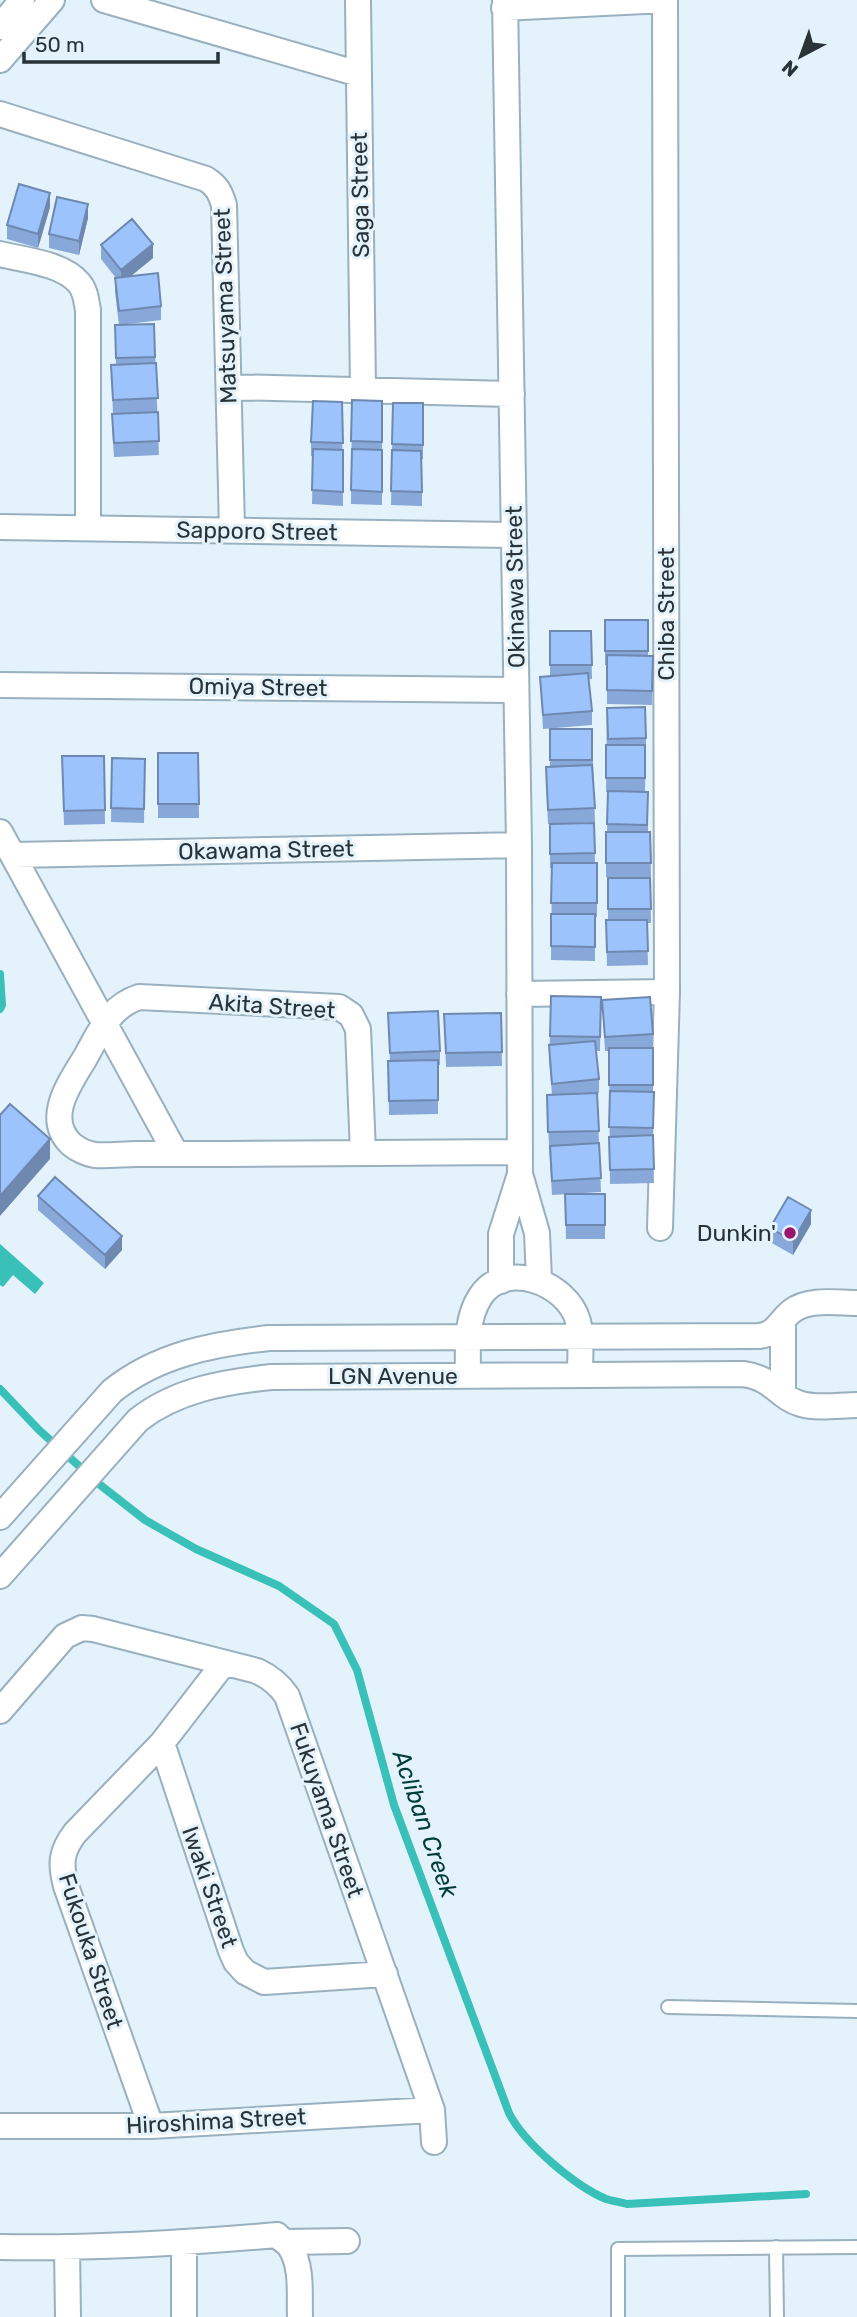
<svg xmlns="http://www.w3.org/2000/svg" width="857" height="2317" viewBox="0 0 857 2317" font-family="Rubik,sans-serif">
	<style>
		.water { fill: #38c0b9 }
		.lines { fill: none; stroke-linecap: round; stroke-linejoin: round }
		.stream { stroke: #38c0b9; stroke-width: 8 }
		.lane-casing { stroke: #99b0bf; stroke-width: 16 }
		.street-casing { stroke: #99b0bf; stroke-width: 28 }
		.lane { stroke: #fff; stroke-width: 12 }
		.street { stroke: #fff; stroke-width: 24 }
		.wall { fill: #87a8d9 }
		.shaded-wall { fill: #6e88b0 }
		.building { fill: #9dc3fc; stroke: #6e88b0; stroke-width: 2 }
		.poi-dot { fill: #9a166a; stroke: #e3f2fb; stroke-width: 2.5 }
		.labels { text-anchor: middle; stroke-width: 6; stroke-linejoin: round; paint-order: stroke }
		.street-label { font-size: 23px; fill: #283237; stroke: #e3f2fb }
		.poi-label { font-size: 23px; fill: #283237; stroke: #e3f2fb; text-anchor: end }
		.water-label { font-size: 24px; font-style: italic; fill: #003c3a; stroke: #e3f2fb }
	</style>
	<rect width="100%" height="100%" fill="#e3f2fb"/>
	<path class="water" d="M 0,1244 L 44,1283 L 35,1294 L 13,1275 L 3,1287 L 0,1285 Z"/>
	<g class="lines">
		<path class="stream" d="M 0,974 L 2,1005 L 0,1009
			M 0,1389 L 39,1430 L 99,1484 L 145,1520 L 196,1549 L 279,1586 L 334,1624 L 357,1670 L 394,1805 L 509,2113 C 524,2143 575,2186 606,2199 C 612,2201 620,2202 627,2204 L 806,2194"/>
		<g class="lane-casing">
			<path id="lane" d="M 668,2007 L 857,2011
				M 776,2247 L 777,2317
				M 618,2317 L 618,2249 L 857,2247"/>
		</g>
		<g class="street-casing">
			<path id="street" d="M 104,0 L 359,74
				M 358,0 L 363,390
				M 505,0 L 519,845 L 520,1174 L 537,1233 L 539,1280
				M 504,8 L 665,0
				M 0,27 L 22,0
				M 0,60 L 52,0
				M 0,114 L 206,179 C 217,186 220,192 224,205 L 232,530
				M 0,254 C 24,260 62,263 79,283 C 86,291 86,301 88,310 L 88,528
				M 229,387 L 512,394
				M 0,527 L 514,535
				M 0,685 L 516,690
				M 0,832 L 176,1154
				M 13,855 L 519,845
				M 519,994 L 667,992
				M 363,1153 L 358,1029 L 351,1015 L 339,1007 L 139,997 C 110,1006 99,1033 85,1058 C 70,1083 44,1118 71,1144 C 77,1149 87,1154 95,1155 C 108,1156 124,1154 137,1154 C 168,1154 198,1154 228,1154 C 325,1153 423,1153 520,1152
				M 660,1228 L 667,992 L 665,0
				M 501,1281 L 501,1234 L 520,1174
				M 783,1322 L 783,1393
				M 468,1375 C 468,1349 465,1321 480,1297 C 504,1259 567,1282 578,1321 C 582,1338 580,1358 580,1375
				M 0,1517 L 112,1391 C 157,1355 212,1344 269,1338 L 759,1336 C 777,1334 779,1321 792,1311 C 809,1298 837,1303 857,1303
				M 0,1576 L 138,1420 C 176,1390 224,1382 271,1377 L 743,1374 C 774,1378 777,1397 801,1404 C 818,1409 840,1405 857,1405
				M 0,1711 L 65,1636 L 82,1628 L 93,1629 L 257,1671 C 270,1677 279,1684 287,1696 L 432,2110 L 434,2142
				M 162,1743 L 231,1951 L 236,1962 L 245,1972 L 264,1982 L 385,1974
				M 0,2126 L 151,2126 L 432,2110
				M 151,2126 L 66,1886 C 60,1864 61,1851 75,1833 L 162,1743 L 224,1663
				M 285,2242 L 347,2241
				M 184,2244 L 184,2317
				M 0,2247 C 93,2249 185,2243 277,2235 C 281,2240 287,2242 290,2247 C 303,2267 299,2295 300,2317
				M 67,2248 L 68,2317"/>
		</g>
		<use href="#lane" class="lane"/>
		<use href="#street" class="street"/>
	</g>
	<path class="wall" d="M 50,207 L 38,248 L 7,239 L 7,225 Z
		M 88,218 L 79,255 L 49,248 L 49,234 Z
		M 101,245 L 153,258 L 131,276 L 161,306 L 161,320 L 120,325 L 154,324 L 159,455 L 114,457 L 112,428 L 112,414 L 113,414 L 111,365 L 116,365 L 115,325 L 119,325 L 115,292 L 115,278 L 116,278 L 101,259 Z
		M 352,400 L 382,401 L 382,505 L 351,504 Z
		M 342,402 L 343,506 L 312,504 L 313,456 L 311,456 L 311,442 Z
		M 393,403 L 423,403 L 423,459 L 422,459 L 422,506 L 391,505 Z
		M 605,620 L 648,620 L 648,656 L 653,656 L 652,705 L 607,704 L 607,665 L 605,665 Z
		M 550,631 L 591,631 L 592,679 L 589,679 L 592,711 L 592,725 L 543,729 L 540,677 L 550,677 Z
		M 607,708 L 646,738 L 645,792 L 621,792 L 648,792 L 648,832 L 650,832 L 651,877 L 606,877 L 606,832 L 607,832 L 608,792 L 606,792 Z
		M 550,729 L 592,729 L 595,822 L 558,824 L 594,823 L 595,863 L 597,863 L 597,917 L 595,917 L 595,961 L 551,960 L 552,868 L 550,868 L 550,824 L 548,824 L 546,781 L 546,767 L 550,767 Z
		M 158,753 L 198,753 L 199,818 L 158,818 Z
		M 62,756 L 104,756 L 105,824 L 64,825 Z
		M 112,758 L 145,759 L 144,823 L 111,822 Z
		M 608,878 L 650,878 L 651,923 L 647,923 L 648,965 L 607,966 L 606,920 L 608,920 Z
		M 601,997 L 600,1051 L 596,1051 L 599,1079 L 599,1093 L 597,1093 L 599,1143 L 601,1192 L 552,1195 L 547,1109 L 552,1095 L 549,1059 L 550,1036 Z
		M 602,1000 L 653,1034 L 653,1092 L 654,1106 L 653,1142 L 654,1183 L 610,1184 L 609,1051 L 605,1051 Z
		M 388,1013 L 440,1051 L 440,1065 L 438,1065 L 438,1114 L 389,1115 L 388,1061 L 390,1061 Z
		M 501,1013 L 502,1066 L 446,1067 L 444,1014 Z
		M 565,1194 L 605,1194 L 605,1239 L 566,1239 Z
		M 38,1196 L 122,1250 L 105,1269 L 38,1210 Z
		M 811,1224 L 793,1255 L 770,1242 L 770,1228 Z"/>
	<path class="shaded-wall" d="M 50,193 L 50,207 L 38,248 L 38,234 Z
		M 88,204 L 88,218 L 79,255 L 79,241 Z
		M 153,244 L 153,258 L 121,284 L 121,270 Z
		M 50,1139 L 50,1159 L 0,1216 L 0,1196 Z
		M 811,1210 L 811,1224 L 793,1255 L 793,1241 Z
		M 122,1236 L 122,1250 L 105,1269 L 105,1255 Z"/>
	<path class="building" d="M 19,184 L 50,193 L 38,234 L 7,225 Z
		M 57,197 L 88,204 L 79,241 L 49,234 Z
		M 132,219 L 153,244 L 121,270 L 101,245 Z
		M 158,273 L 161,306 L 119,311 L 115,278 Z
		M 154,324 L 155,357 L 116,358 L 115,325 Z
		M 156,363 L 158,398 L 113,400 L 111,365 Z
		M 352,400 L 382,401 L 382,442 L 351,441 Z
		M 313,401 L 342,402 L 343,443 L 311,442 Z
		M 393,403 L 423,403 L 423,445 L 392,444 Z
		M 158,412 L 159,441 L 114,443 L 112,414 Z
		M 313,449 L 343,450 L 343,492 L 312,490 Z
		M 352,449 L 382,450 L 382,492 L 351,490 Z
		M 392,450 L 421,451 L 422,492 L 391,491 Z
		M 605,620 L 648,620 L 648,651 L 605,651 Z
		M 550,631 L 591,631 L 592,665 L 550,665 Z
		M 607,655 L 653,656 L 652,691 L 607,690 Z
		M 588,673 L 592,711 L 543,715 L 540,677 Z
		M 645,707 L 646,738 L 608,739 L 607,708 Z
		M 550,729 L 592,729 L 592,760 L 550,760 Z
		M 606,745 L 645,745 L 645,778 L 606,778 Z
		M 158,753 L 198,753 L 199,804 L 158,804 Z
		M 62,756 L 104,756 L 105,810 L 64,811 Z
		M 112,758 L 145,759 L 144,809 L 111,808 Z
		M 592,765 L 595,808 L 548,810 L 546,767 Z
		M 608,791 L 648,792 L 647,825 L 607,824 Z
		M 594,823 L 595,853 L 550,854 L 550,824 Z
		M 606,832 L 650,832 L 651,863 L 606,863 Z
		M 552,863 L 597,863 L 597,903 L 551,903 Z
		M 608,878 L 650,878 L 651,909 L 608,909 Z
		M 551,914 L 595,914 L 595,947 L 551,946 Z
		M 606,920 L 647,920 L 648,951 L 607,952 Z
		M 551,996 L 601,997 L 600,1037 L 550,1036 Z
		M 650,997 L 653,1034 L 605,1037 L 602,1000 Z
		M 438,1011 L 440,1051 L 390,1053 L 388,1013 Z
		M 501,1013 L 502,1052 L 446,1053 L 444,1014 Z
		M 595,1041 L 599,1079 L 552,1084 L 549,1045 Z
		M 609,1048 L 653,1048 L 653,1085 L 609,1085 Z
		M 438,1060 L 438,1100 L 389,1101 L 388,1061 Z
		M 610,1091 L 654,1092 L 653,1128 L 609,1127 Z
		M 597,1093 L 599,1131 L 548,1132 L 547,1095 Z
		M 10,1104 L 50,1139 L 0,1196 L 0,1115 Z
		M 653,1135 L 654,1169 L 610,1170 L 609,1137 Z
		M 599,1143 L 601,1178 L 552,1181 L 550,1146 Z
		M 55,1177 L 122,1236 L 105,1255 L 38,1196 Z
		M 565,1194 L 605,1194 L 605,1225 L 566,1225 Z
		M 788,1197 L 811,1210 L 793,1241 L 770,1228 Z"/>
	<circle class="poi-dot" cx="790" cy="1233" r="7"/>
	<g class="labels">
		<g class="street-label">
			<text transform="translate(360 195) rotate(-91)" y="8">Saga Street</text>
			<text transform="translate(225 306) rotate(-92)" y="8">Matsuyama Street</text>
			<text transform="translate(257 531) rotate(1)" y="8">Sapporo Street</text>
			<text transform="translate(515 587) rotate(-91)" y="8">Okinawa Street</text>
			<text transform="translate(666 614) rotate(-90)" y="8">Chiba Street</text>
			<text transform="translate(258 687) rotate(1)" y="8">Omiya Street</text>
			<text transform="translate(266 850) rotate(-1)" y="8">Okawama Street</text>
			<text transform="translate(272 1006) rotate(4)" y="8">Akita Street</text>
			<text x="393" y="1384">LGN Avenue</text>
			<text transform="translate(327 1810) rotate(71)" y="8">Fukuyama Street</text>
			<text transform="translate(210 1887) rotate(71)" y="8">Iwaki Street</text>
			<text transform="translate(91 1951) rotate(72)" y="8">Fukouka Street</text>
			<text transform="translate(216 2121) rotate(-3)" y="8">Hiroshima Street</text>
		</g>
		<g class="poi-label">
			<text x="776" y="1241">Dunkin'</text>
		</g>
		<g class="water-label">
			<text transform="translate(425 1824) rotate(71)" y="8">Acliban Creek</text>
		</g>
	</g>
	<g transform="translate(801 56) rotate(221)" stroke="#e3f2fb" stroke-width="5" paint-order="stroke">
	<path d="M0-5L12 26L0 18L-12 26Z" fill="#283237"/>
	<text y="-10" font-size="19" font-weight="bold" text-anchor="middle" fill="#283237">N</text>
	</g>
	<path d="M24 52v10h194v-10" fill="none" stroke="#283237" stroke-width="3.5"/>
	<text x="35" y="52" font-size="21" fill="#283237" stroke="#e3f2fb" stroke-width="5" paint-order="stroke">50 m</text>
</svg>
